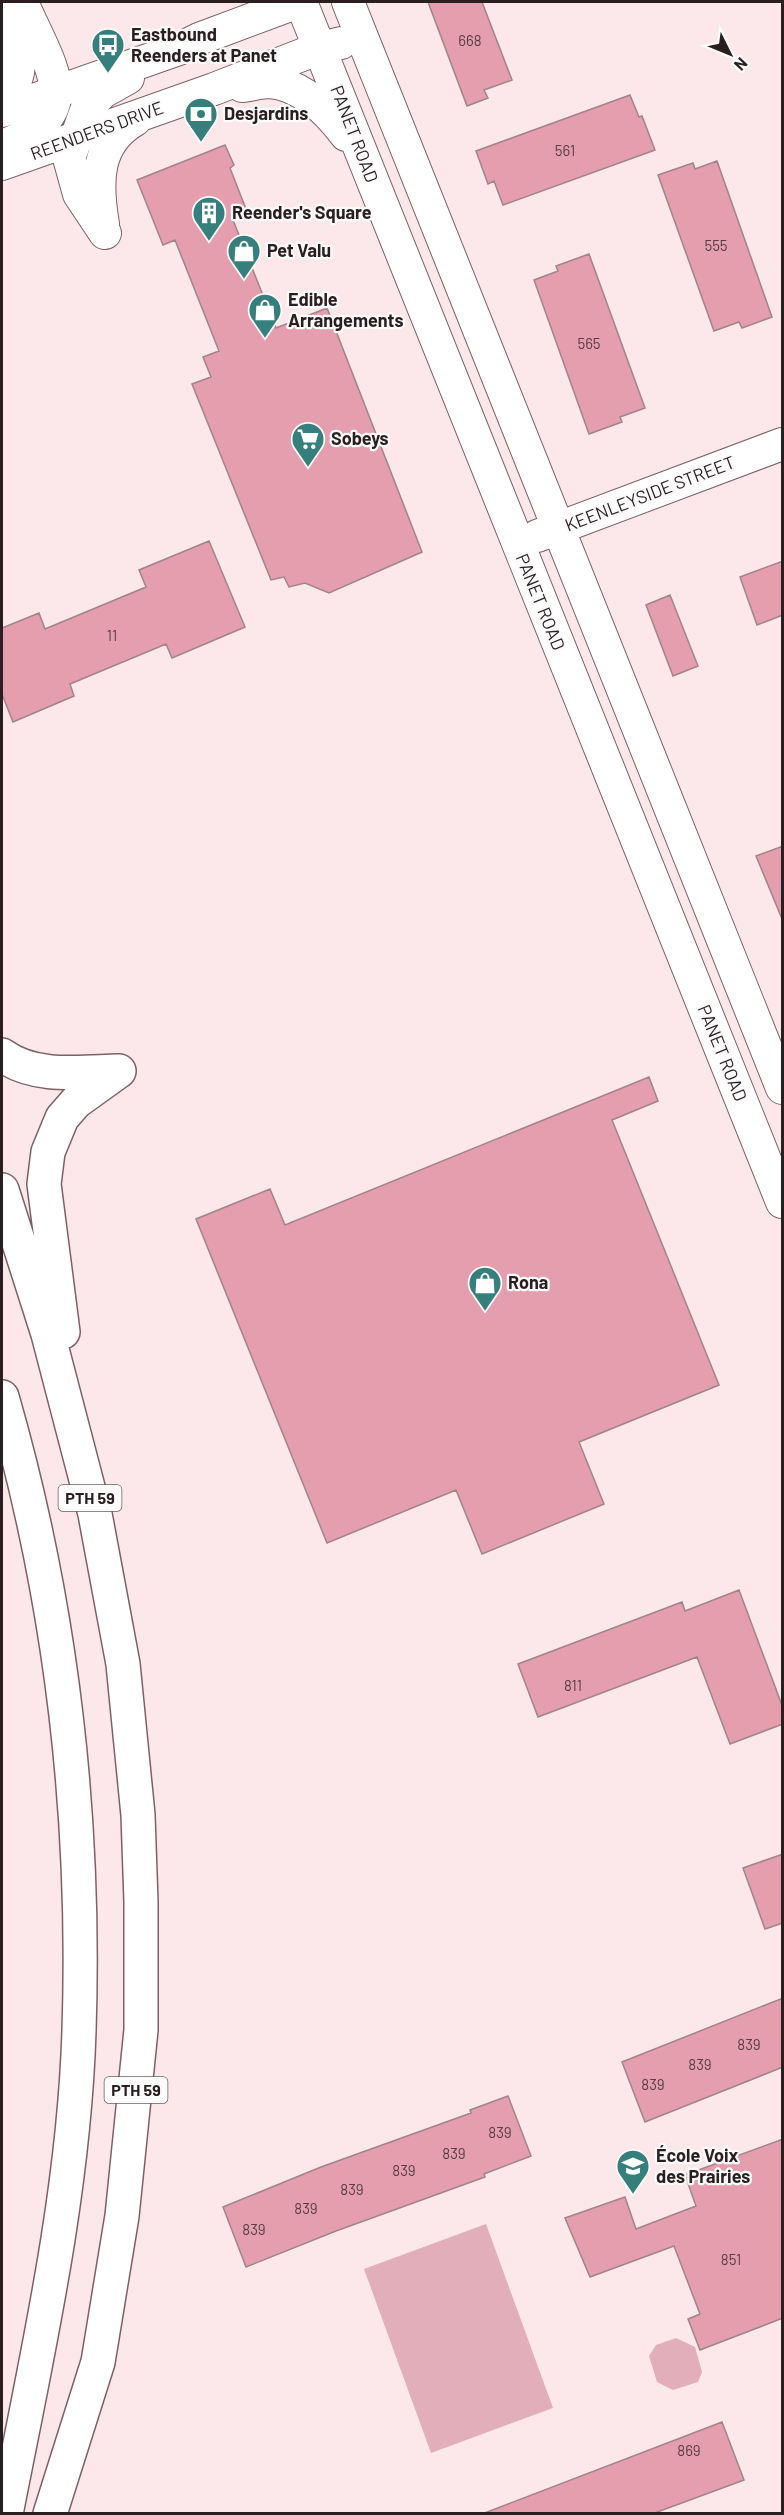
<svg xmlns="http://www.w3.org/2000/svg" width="784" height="2515" viewBox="0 0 784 2515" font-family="Barlow,sans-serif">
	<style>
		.park { fill: #e1aeb9 }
		.building { fill: #e59eae; stroke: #a18389; stroke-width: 1.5 }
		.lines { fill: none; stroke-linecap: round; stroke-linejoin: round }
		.minor-casing { stroke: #7d6066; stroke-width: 34 }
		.major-casing { stroke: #7d6066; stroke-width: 36 }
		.minor { stroke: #fff; stroke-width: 32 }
		.major { stroke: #fff; stroke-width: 33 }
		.labels { text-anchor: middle; stroke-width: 4.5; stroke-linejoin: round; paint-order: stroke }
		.number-label { font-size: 15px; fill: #593e44 }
		.shield { fill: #fafbfa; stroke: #686062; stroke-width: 1.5 }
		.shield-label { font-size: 16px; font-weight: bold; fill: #2a1e21 }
		.poi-label { font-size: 18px; font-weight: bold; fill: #2a1e21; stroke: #fafbfa; text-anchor: start }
		.street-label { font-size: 18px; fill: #2a1e21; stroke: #fafbfa }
	</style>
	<rect width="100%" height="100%" fill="#fce7eb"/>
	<path class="park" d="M 486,2224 L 553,2408 L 431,2453 L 364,2269 Z
		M 676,2338 L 695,2347 L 702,2372 L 698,2382 L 673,2390 L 657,2382 L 649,2356 L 656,2345 Z"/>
	<path class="building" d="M 428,2 L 482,2 L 512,80 L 484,90 L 488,98 L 467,106 Z
		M 630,95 L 639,117 L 642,116 L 655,150 L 503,205 L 494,181 L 488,184 L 476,151 Z
		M 225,145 L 234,165 L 230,168 L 246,209 L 231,215 L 276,328 L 327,308 L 422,552 L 329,593 L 305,583 L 289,587 L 284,577 L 271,580 L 192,384 L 211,377 L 203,357 L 219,351 L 175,240 L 163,245 L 137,180 Z
		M 717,161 L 772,317 L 742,328 L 739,322 L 714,331 L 658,175 L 693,163 L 695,169 Z
		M 589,254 L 645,408 L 620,417 L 622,422 L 589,434 L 534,280 L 558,271 L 556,266 Z
		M 209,541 L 245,627 L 172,658 L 166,644 L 70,684 L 74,696 L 13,722 L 2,694 L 2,628 L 39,613 L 45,629 L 146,587 L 139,570 Z
		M 783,561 L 783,615 L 757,625 L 740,577 Z
		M 670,595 L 698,666 L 673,676 L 646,605 Z
		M 783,846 L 783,918 L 782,919 L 756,856 Z
		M 649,1077 L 658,1101 L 612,1120 L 719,1385 L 579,1442 L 604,1504 L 482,1554 L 456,1490 L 327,1543 L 196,1219 L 270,1189 L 285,1225 Z
		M 739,1590 L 783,1708 L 783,1724 L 730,1744 L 697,1657 L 538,1717 L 518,1664 L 682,1602 L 685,1611 Z
		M 783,1854 L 783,1923 L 765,1929 L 743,1868 Z
		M 783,1998 L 783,2067 L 645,2122 L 622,2062 Z
		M 508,2096 L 531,2156 L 484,2174 L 485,2177 L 336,2231 L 246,2267 L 223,2207 L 321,2167 L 471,2113 L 470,2110 Z
		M 783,2139 L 783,2318 L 700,2350 L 688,2319 L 700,2314 L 674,2246 L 590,2277 L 565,2218 L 625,2197 L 636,2229 L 696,2206 L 685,2175 Z
		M 722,2422 L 744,2480 L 652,2514 L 482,2514 Z"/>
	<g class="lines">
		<g class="minor-casing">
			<path id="minor" d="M 301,2 L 782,1202
				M 348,2 L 782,1088
				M 242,86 C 251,85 261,82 270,82 C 303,85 328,111 346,135
				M 2,101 C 38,61 4,44 6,5
				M 2,111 L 179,49 L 199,39 L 298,2
				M 2,146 C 90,114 49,65 22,2
				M 2,164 L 214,89 L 320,48 L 341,43
				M 103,224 C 96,183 95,143 135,120
				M 105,233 L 79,194 L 69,158 L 87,108 L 103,92 L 128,78
				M 537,536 L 782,444"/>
		</g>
		<g class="major-casing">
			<path id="major" d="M 2,1055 C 35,1079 80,1072 119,1071
				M 2,1190 L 48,1334 L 95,1514 L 123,1664 L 138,1815 L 141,1902 L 141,2030 L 122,2216 L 98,2362 L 50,2514
				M 63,1332 L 44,1184 L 48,1152 L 62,1118 L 76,1102 L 119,1071
				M 2,1397 C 61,1602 86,1817 79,2031 C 74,2194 37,2355 6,2514"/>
		</g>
		<use href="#minor" class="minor"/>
		<use href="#major" class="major"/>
	</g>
	<defs>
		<g id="bus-pin" transform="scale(1.725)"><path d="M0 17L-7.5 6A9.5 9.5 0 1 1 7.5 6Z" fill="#377f7d" stroke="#fafbfa"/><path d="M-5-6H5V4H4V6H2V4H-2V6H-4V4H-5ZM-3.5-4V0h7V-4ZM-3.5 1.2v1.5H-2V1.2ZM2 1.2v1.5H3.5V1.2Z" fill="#fff"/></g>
		<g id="bank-pin" transform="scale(1.725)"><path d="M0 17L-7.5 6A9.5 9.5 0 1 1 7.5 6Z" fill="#377f7d" stroke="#fafbfa"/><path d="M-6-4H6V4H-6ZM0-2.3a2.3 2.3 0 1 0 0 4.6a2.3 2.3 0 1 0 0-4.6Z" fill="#fff"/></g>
		<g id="building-pin" transform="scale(1.725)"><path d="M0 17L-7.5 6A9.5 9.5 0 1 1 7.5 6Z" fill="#377f7d" stroke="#fafbfa"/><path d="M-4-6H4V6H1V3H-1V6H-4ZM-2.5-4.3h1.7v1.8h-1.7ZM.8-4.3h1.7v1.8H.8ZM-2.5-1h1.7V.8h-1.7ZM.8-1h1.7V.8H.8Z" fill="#fff"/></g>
		<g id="shop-pin" transform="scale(1.725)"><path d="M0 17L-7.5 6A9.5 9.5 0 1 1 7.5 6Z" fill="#377f7d" stroke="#fafbfa"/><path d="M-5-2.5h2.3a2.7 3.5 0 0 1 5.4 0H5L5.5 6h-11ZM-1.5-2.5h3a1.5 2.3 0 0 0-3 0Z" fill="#fff"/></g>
		<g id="supermarket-pin" transform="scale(1.725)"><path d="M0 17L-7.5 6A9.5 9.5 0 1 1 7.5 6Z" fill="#377f7d" stroke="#fafbfa"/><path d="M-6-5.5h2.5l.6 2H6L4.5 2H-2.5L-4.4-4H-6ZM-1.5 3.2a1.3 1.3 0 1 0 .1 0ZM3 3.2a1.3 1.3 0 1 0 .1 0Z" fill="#fff"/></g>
		<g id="school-pin" transform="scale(1.725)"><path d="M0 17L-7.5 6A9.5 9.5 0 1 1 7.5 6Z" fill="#377f7d" stroke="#fafbfa"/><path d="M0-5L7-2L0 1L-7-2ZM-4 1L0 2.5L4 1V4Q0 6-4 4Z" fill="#fff"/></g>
	</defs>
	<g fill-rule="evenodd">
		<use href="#bus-pin" x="108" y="45"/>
		<use href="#bank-pin" x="201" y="114"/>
		<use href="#building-pin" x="209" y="213"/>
		<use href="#shop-pin" x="244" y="251"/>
		<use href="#shop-pin" x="265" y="310"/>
		<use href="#supermarket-pin" x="308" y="439"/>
		<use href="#shop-pin" x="485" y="1283"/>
		<use href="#school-pin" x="633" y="2166"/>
	</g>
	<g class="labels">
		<g class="number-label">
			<text x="470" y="46">668</text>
			<text x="565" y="156">561</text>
			<text x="716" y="251">555</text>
			<text x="589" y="349">565</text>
			<text x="112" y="641">11</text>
			<text x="573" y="1691">811</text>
			<text x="749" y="2050">839</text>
			<text x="700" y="2070">839</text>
			<text x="653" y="2090">839</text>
			<text x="500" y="2138">839</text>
			<text x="454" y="2159">839</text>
			<text x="404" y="2176">839</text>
			<text x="352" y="2195">839</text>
			<text x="306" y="2214">839</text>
			<text x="254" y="2235">839</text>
			<text x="731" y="2265">851</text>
			<text x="689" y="2456">869</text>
		</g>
		<g class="shield">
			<rect x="58.5" y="1485" width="63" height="26" rx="4.5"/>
			<rect x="104.5" y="2077" width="63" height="26" rx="4.5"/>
		</g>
		<g class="shield-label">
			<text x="90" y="1504">PTH 59</text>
			<text x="136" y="2096">PTH 59</text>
		</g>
		<g class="poi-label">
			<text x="131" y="41">Eastbound<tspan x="131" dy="21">Reenders at Panet</tspan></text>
			<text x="224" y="120">Desjardins</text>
			<text x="232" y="219">Reender's Square</text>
			<text x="267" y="257">Pet Valu</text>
			<text x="288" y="306">Edible<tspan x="288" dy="21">Arrangements</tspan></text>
			<text x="331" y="445">Sobeys</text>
			<text x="508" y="1289">Rona</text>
			<text x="656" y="2162">École Voix<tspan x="656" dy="21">des Prairies</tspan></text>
		</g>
		<g class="street-label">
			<text transform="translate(97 131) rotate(-20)" y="6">REENDERS DRIVE</text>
			<text transform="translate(354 134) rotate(69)" y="6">PANET ROAD</text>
			<text transform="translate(650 494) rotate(-21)" y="6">KEENLEYSIDE STREET</text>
			<text transform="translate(540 602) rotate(68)" y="6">PANET ROAD</text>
			<text transform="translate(722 1053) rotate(68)" y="6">PANET ROAD</text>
		</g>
	</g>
	<rect width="784" height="2515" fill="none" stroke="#2a1e21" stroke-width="6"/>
	<g transform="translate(730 54) rotate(133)" stroke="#fafbfa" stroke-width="4.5" paint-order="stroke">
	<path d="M0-4.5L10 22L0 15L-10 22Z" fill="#2a1e21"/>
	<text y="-9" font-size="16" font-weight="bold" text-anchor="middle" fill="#2a1e21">N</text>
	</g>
</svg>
